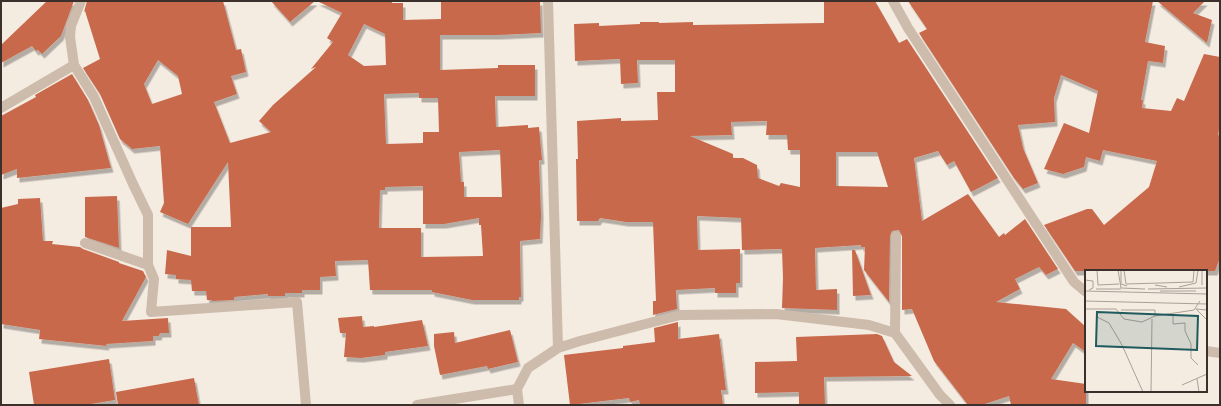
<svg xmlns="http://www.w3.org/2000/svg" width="1221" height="406" viewBox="0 0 1221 406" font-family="'Source Sans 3',sans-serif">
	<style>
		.building { fill: #c8694b; fill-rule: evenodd; filter: url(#shadow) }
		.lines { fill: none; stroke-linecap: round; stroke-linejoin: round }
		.service { stroke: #cdbbac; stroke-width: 10 }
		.minor { stroke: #cdbbac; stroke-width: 10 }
		.inset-road { fill: none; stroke: #aaa098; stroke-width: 1 }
		.view { fill: #1f5a5e; fill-opacity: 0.15; stroke: #1f5a5e; stroke-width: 2 }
		.inset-edge { fill: none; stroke: #3b302b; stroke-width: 2 }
	</style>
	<defs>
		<filter id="shadow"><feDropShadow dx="2.5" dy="4.5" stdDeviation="0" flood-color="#0004"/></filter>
	</defs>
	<rect width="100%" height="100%" fill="#f4ebe1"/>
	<path class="building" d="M 47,1 L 74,1 L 61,36 L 42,54 L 38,50 L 36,51 L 32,46 L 1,63 L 1,45 Z
		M 87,1 L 223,1 L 236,50 L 241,49 L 246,72 L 231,76 L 237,94 L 214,102 L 230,143 L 271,132 L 259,121 L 273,105 L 316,67 L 311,69 L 333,42 L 327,38 L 342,13 L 317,1 L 392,1 L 392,3 L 403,3 L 403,20 L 441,19 L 441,1 L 540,1 L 541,33 L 496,35 L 440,35 L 440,70 L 498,68 L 498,65 L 535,65 L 535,96 L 495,96 L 496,127 L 528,125 L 528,128 L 539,127 L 542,160 L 539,160 L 541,215 L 540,239 L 520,241 L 521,297 L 519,297 L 519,300 L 472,300 L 432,292 L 432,290 L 370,290 L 368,260 L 335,261 L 336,276 L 320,277 L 320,290 L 302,290 L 302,293 L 285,293 L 285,296 L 268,296 L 268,294 L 234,297 L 234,300 L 212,301 L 212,300 L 207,300 L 206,291 L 192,291 L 191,280 L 176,279 L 176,275 L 165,274 L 167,250 L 191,256 L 191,227 L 231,227 L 228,162 L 188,224 L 160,212 L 164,203 L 160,146 L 132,149 L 120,139 L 100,94 L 83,68 L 100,59 L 85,11 L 84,12 ZM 364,24 L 385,34 L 386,65 L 364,66 L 348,55 ZM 158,60 L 178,76 L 182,94 L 152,104 L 144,84 ZM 419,93 L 419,98 L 438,98 L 439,132 L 423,132 L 423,143 L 386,144 L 384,94 ZM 500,150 L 502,197 L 464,197 L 464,182 L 461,182 L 459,152 ZM 423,186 L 423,224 L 444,224 L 479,218 L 479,225 L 481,225 L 483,256 L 421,257 L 421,228 L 379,228 L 380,190 L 385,190 L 385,187 Z
		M 271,1 L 315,1 L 290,22 Z
		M 824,1 L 875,1 L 899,43 L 907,39 L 998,178 L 971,192 L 954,161 L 947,165 L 938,151 L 914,158 L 922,221 L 968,194 L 999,237 L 1004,233 L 1005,235 L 1025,219 L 1058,269 L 1046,275 L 1039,267 L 1015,279 L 1020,289 L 996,302 L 1066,309 L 1086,327 L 1086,352 L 1073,343 L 1051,379 L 1086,384 L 1086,405 L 1011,405 L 1009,396 L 982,405 L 968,405 L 934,361 L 912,309 L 902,310 L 902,236 L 899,230 L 892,231 L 890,236 L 889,302 L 864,270 L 865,247 L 861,247 L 861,245 L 815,248 L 816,290 L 837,289 L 837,310 L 782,308 L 783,278 L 782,249 L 742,250 L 741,218 L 697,216 L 698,250 L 740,249 L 740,283 L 736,283 L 736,293 L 715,293 L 715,288 L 676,290 L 677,309 L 653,315 L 653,301 L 656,301 L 653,222 L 626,222 L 600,218 L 598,221 L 577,221 L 576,159 L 578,159 L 577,121 L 621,118 L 621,121 L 658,120 L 657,92 L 675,92 L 675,60 L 637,60 L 638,83 L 621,84 L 620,59 L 575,61 L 574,24 L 599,23 L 599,26 L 640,24 L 640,22 L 659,22 L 659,23 L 693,22 L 693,25 L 824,23 ZM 767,121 L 766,135 L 787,135 L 788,150 L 800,150 L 800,187 L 781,183 L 779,186 L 758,178 L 757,165 L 743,158 L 733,158 L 733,154 L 690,136 L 732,135 L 731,122 ZM 836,152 L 877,152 L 888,187 L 836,186 Z
		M 908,1 L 1153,1 L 1145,42 L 1165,46 L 1163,63 L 1148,61 L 1141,100 L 1143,100 L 1142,108 L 1171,111 L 1177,98 L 1184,101 L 1204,54 L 1220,57 L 1220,124 L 1218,135 L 1220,136 L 1220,258 L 1215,271 L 1075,271 L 1044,225 L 1087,209 L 1092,209 L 1104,225 L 1149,187 L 1157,161 L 1103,150 L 1100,161 L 1086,157 L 1084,167 L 1063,174 L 1044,169 L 1064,123 L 1089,133 L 1098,91 L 1061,75 L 1054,98 L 1055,122 L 1018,125 L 1023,148 L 1038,183 L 1023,189 L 1014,178 L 919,33 L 927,29 Z
		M 1157,1 L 1205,1 L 1193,13 L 1212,20 L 1207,43 Z
		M 72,74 L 88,100 L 99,125 L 111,168 L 17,178 L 17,169 L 1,175 L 1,116 L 36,97 L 35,95 Z
		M 117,196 L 119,248 L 85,237 L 85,197 Z
		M 40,198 L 43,241 L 53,241 L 52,244 L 80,247 L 83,249 L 119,262 L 119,263 L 143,271 L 146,277 L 122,321 L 168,318 L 169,333 L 160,333 L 159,336 L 153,336 L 153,341 L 106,344 L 107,346 L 39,339 L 40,330 L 1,324 L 1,208 L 18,204 L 18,199 Z
		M 852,250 L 855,250 L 871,295 L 853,296 Z
		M 362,316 L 363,327 L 374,326 L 374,327 L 422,320 L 428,346 L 385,352 L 385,355 L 361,358 L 344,357 L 346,333 L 340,333 L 338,318 Z
		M 678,322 L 678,339 L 719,334 L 726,390 L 721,390 L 723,405 L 640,405 L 639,400 L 630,402 L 629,398 L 570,405 L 564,355 L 623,348 L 623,346 L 655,342 L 654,328 Z
		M 510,330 L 518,362 L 488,369 L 487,366 L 440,375 L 434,346 L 434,334 L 454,332 L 455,343 Z
		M 877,334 L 882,336 L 894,362 L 912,376 L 824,377 L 825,405 L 799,405 L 799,392 L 755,393 L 755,362 L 797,361 L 796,337 Z
		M 109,359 L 115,400 L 85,405 L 34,405 L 29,372 Z
		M 194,378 L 199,405 L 118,405 L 116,392 Z"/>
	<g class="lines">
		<path class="service" d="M 85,243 L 148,265"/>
		<path class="minor" d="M 81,1 L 71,26 L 70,37 L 74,65 L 94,97 L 133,184 L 148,215 L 148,265 L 154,279 L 151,312 L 297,302 L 306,405
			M 548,1 L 558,348
			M 893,1 L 908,28 L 1074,282 L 1086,292
			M 1,108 L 74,65
			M 895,333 L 896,236
			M 1206,351 L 1220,353
			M 517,389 L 519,405
			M 417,405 L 517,389 L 528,368 L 558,348 L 580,341 L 680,315 L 776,314 L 869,325 L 895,333 L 940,395 L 950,405"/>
	</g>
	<g transform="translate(1085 270)">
		<rect width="122" height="122" fill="#f4ebe1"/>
		<path class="inset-road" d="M 12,0 L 13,15 L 34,14M 33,0 L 36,18 L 60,19M 36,0 L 36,14 L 42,16M 39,0 L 41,14 L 108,12 L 109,0M 0,10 L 8,11 L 8,18 L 4,20M 70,15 L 82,17M 117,15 L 117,0M 94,17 L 111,13 L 113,0M 11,19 L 36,19M 63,19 L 122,18M 0,21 L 122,24M 75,21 L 111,21M 0,31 L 122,34M 0,39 L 31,39 L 39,49 L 57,52 L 70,46 L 109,40 L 115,31M 36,40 L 70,40 L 70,46M 122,40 L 111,39 L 122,50M 88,44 L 88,54 L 100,53 L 100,61 L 106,74 L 106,88 L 113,95M 12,47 L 24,53 L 37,75 L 58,122M 112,109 L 114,122M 97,115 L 122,104M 66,122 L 67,49"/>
		<path class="view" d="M 12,42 L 113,46 L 112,80 L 11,76 Z"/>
		<rect width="122" height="122" class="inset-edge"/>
	</g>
	<rect width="1221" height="406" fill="none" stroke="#3b302b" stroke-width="4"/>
</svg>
